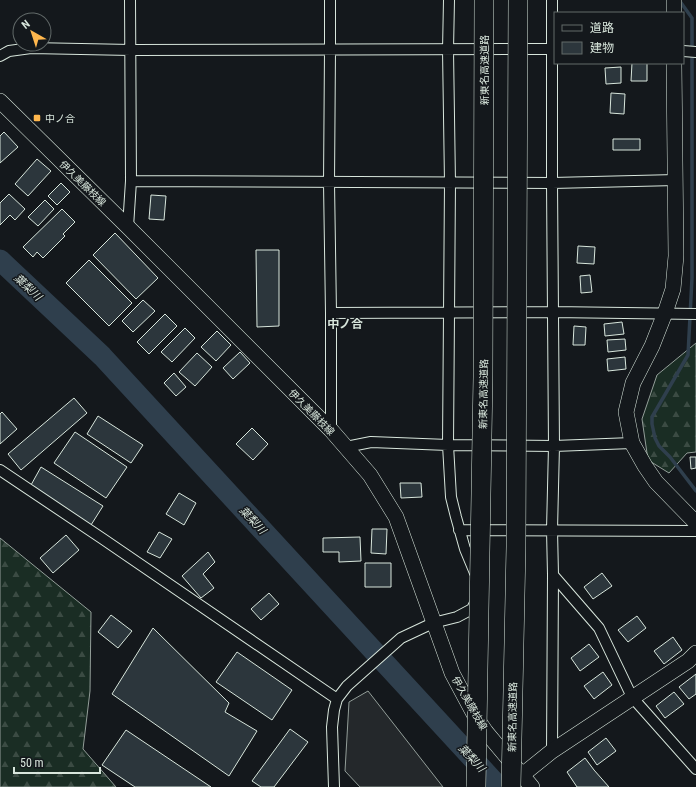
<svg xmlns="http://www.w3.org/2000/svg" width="696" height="787" viewBox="0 0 696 787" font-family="'Roboto Condensed','Noto Sans JP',sans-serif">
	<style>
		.forest { fill: url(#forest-firs); stroke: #939e99 }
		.parking { fill: #24282b; stroke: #939e99 }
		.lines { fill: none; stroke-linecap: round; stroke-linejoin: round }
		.stream { stroke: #2f3f4d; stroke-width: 3.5 }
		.river { stroke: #2f3f4d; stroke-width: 21 }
		.building { fill: #2c363c; stroke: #d8e6dc }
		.street-casing { stroke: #d8e6dc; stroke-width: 12 }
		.secondary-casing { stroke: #d8e6dc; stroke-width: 16 }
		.street { stroke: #14181c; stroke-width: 10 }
		.secondary { stroke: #14181c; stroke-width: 15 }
		.highway-bridge-casing { stroke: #d8e6dc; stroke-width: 20; stroke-linecap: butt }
		.highway-bridge { stroke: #14181c; stroke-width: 19 }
		.poi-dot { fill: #ffb74d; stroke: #14181c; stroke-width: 1.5 }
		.labels { text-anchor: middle; stroke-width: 3; stroke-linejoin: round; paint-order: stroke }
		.street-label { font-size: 10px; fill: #d8e6dc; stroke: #14181c }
		.poi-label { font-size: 10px; fill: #d8e6dc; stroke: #14181c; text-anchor: start }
		.water-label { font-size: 11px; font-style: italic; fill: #d8e6dc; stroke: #14181c }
		.quarter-label { font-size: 12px; font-weight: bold; fill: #d8e6dc; stroke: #14181c }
	</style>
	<defs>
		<pattern id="forest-firs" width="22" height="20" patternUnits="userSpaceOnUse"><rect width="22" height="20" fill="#1a2d24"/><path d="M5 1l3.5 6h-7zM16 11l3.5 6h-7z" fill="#3b4b43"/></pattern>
	</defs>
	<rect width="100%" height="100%" fill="#14181c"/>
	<path class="forest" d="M 696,343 L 696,452 L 687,453 L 669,473 L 648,460 L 642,419 L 657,375 Z
		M 0,538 L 91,612 L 90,691 L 83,749 L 116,787 L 0,787 Z"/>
	<path class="parking" d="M 368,691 L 443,787 L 360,787 L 345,771 L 349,702 Z"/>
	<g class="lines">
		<path class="stream" d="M 679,0 L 692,18 L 692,278 L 688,355 L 652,417 L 652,424 L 655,438 L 659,446 L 670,457 L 696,491"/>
		<path class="river" d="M 0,260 L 102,356 L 499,787"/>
	</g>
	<path class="building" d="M 632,63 L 647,63 L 647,81 L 631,81 Z
		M 621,67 L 621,83 L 606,84 L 605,68 Z
		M 611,93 L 625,94 L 624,114 L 610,113 Z
		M 4,132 L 18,147 L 0,163 L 0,136 Z
		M 613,139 L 640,139 L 640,150 L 613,150 Z
		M 37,159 L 51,171 L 28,196 L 15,184 Z
		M 61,183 L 70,192 L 57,205 L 48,196 Z
		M 9,194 L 25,209 L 15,220 L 10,215 L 0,225 L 0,203 Z
		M 151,195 L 166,196 L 164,220 L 149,219 Z
		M 45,200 L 54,209 L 38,226 L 28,217 Z
		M 62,209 L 75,222 L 63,234 L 65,236 L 43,258 L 37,252 L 33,257 L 23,247 Z
		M 115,233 L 158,278 L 136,299 L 93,255 Z
		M 578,246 L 595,247 L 594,264 L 577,263 Z
		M 256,250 L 279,250 L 279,326 L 257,327 Z
		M 89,260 L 132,303 L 109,326 L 66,283 Z
		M 590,275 L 592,292 L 581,293 L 580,276 Z
		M 143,300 L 155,311 L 133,332 L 122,321 Z
		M 165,314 L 177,326 L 149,354 L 137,342 Z
		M 622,322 L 624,334 L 605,336 L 604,324 Z
		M 574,326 L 586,327 L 585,345 L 573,345 Z
		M 185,328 L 195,338 L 172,362 L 161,352 Z
		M 217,331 L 231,345 L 216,361 L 201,347 Z
		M 625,339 L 626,350 L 608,352 L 607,340 Z
		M 240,352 L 250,363 L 233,379 L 223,368 Z
		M 197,353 L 212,367 L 195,386 L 179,372 Z
		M 625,357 L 626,369 L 608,371 L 607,359 Z
		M 174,373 L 186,387 L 176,396 L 164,383 Z
		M 74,398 L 87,413 L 21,470 L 8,454 Z
		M 2,412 L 17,429 L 0,444 L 0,414 Z
		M 98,416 L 143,445 L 131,463 L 87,434 Z
		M 252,428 L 268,444 L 253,460 L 236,444 Z
		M 75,432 L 127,467 L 106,498 L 54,463 Z
		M 690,457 L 696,457 L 696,468 L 691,469 Z
		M 41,467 L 103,506 L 91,525 L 31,485 Z
		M 400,483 L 421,483 L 422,497 L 401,498 Z
		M 179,493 L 196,503 L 184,525 L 166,514 Z
		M 372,529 L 387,529 L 386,554 L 371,553 Z
		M 159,532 L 172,539 L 160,558 L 147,552 Z
		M 66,535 L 79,550 L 53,573 L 40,558 Z
		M 360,537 L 361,561 L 339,562 L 339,552 L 323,552 L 323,538 Z
		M 208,552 L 215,562 L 203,574 L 214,588 L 201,598 L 182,576 Z
		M 365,563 L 391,563 L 391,587 L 365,587 Z
		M 602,573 L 612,586 L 593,599 L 584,587 Z
		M 269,593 L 279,604 L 261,620 L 251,609 Z
		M 111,615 L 132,631 L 118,648 L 98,632 Z
		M 637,616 L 646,628 L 628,642 L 618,630 Z
		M 153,628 L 229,703 L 225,712 L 257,731 L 229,776 L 112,694 Z
		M 673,637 L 682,650 L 664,664 L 654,651 Z
		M 589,644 L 599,657 L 580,671 L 571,658 Z
		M 237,652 L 292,690 L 272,720 L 216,682 Z
		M 603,672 L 612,685 L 594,699 L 584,686 Z
		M 696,674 L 696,694 L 689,699 L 679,687 Z
		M 674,692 L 684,704 L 665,718 L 656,706 Z
		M 290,729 L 308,742 L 274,787 L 261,787 L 252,781 Z
		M 126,730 L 211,787 L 135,787 L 102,765 Z
		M 606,738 L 616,751 L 597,765 L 588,752 Z
		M 585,758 L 594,770 L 609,787 L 577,787 L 567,772 Z"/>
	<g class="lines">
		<g class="street-casing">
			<path id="street" d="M 330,0 L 330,50 L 329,183 L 331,313 L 331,430
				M 449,0 L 448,50 L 450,183 L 448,445 L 451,497 L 456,517 L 465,549 L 475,573
				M 683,51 L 696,52
				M 0,56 L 9,51 L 31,48 L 131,50 L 555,49
				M 131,181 L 552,183 L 676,180
				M 128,227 L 131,181 L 130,0
				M 331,313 L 553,312 L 696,314
				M 346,447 L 371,442 L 448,445 L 554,446 L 632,443
				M 0,470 L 103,539 L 337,699
				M 459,530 L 696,531
				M 553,575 L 599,628 L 632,697 L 696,769
				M 552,751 L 553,575 L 552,530 L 554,446 L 552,183 L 552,0
				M 334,787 L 332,727 L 334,710 L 337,699 L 347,686 L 401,638 L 433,623 L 457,617 L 472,609 L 476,601"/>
		</g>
		<g class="secondary-casing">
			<path id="secondary" d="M 674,13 L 674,0
				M 674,63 L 676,256 L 673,289 L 665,313 L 652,346 L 633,383 L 626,412 L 632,443 L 645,466 L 656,482 L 696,523
				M 0,101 L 128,227 L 331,430 L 370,475 L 396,517 L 452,673 L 475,716 L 486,732 L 532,787
				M 521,776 L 552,751 L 688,661 L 696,653"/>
		</g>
		<use href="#street" class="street"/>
		<use href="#secondary" class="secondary"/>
		<g class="highway-bridge-casing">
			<path id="highway-bridge" d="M 476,787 L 483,377 L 484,0
				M 511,787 L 516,547 L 518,0"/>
		</g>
		<use href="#highway-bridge" class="highway-bridge"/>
	</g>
	<rect class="poi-dot" x="33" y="114" width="8" height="8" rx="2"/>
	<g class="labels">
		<g class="street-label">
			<text transform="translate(484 70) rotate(-90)" y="4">新東名高速道路</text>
			<text transform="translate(83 183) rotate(44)" y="4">伊久美藤枝線</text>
			<text transform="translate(483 394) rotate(-89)" y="4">新東名高速道路</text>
			<text transform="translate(312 412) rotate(45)" y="4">伊久美藤枝線</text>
			<text transform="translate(470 703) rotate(60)" y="4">伊久美藤枝線</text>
			<text transform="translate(512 717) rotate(-89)" y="4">新東名高速道路</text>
		</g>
		<g class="poi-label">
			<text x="45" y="122">中ノ合</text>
		</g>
		<g class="water-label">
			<text transform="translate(28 287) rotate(43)" y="4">葉梨川</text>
			<text transform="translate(253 520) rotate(47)" y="4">葉梨川</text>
			<text transform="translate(472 758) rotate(47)" y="4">葉梨川</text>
		</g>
		<g class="quarter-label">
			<text x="345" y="328">中ノ合</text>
		</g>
	</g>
	<rect x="554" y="12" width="130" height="52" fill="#14181c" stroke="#626a69"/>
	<rect x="562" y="25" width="20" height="6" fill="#14181c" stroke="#626a69"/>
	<text x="590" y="32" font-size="12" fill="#d8e6dc">道路</text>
	<rect x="562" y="42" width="20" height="12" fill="#2c363c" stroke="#626a69"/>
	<text x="590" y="52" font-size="12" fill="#d8e6dc">建物</text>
	<g transform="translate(32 32) rotate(321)"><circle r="19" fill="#14181c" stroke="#626a69"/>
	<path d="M0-3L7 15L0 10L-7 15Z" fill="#ffb74d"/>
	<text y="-6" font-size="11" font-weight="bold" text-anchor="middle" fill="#d8e6dc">N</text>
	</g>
	<path d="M14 767v6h86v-6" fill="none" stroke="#d8e6dc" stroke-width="2"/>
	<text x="20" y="767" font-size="12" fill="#d8e6dc" stroke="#14181c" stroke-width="3" paint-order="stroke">50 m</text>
</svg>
